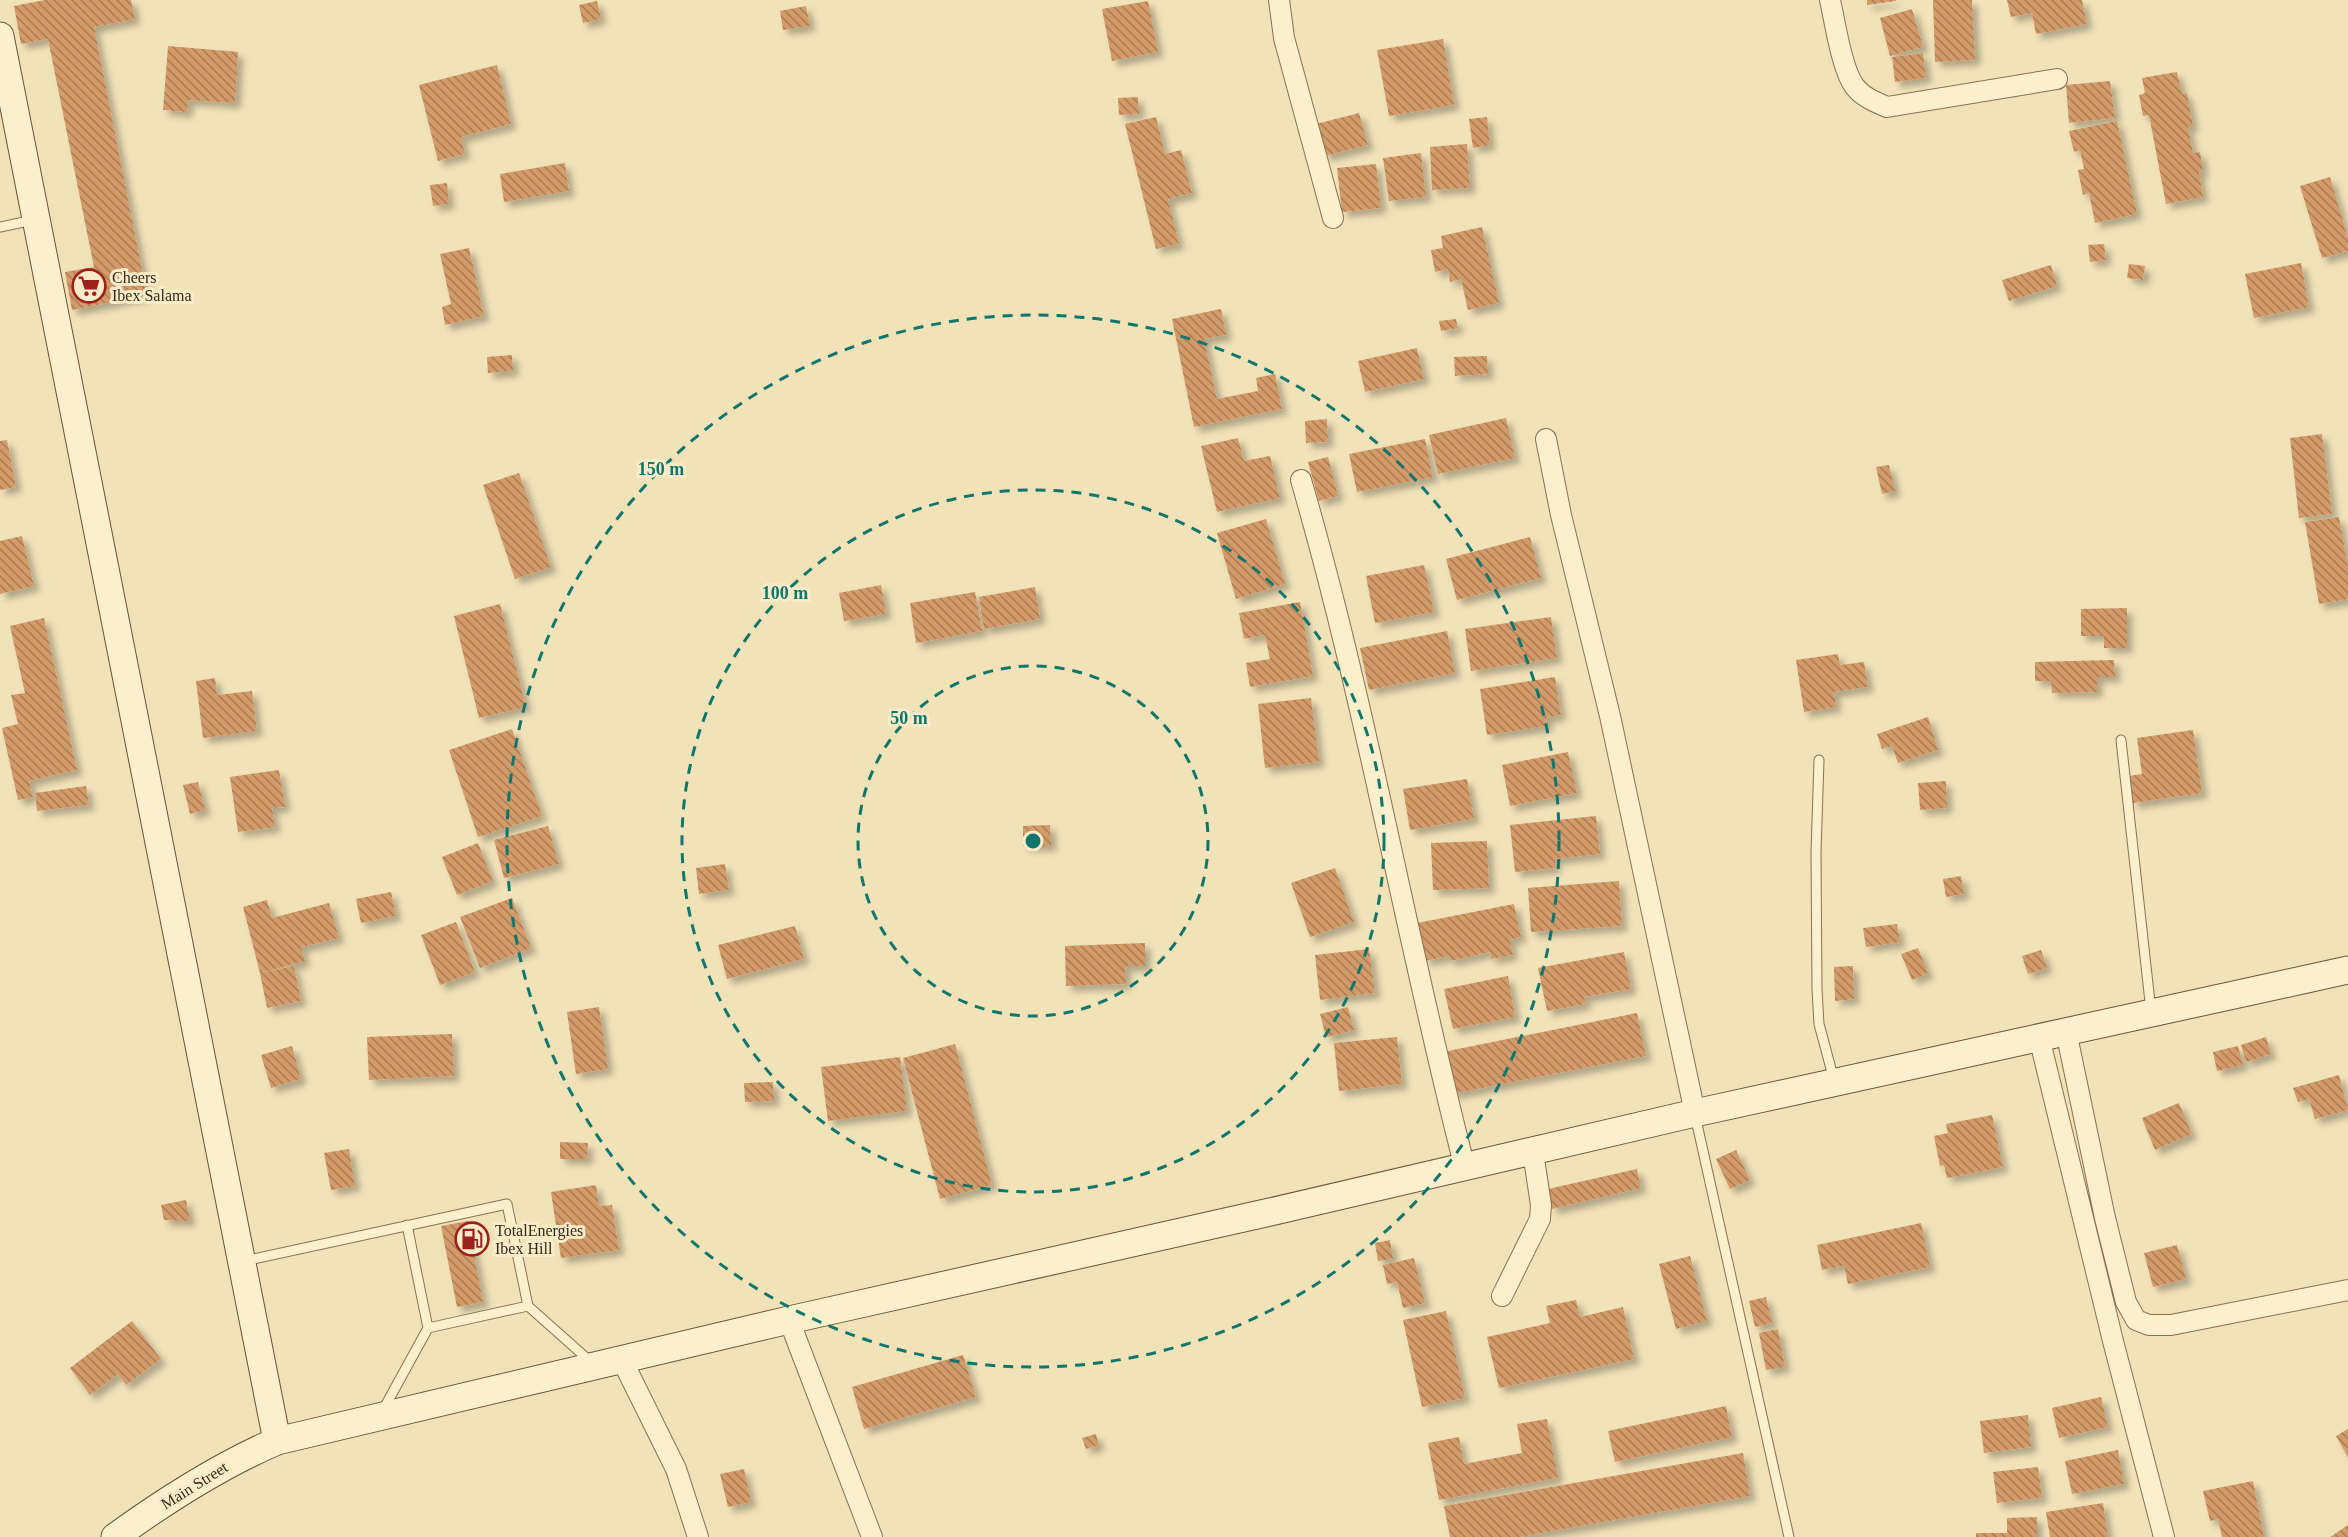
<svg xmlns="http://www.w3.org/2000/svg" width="2348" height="1537" viewBox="0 0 2348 1537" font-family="Georgia,serif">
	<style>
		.building { fill: url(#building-back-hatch); filter: url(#shadow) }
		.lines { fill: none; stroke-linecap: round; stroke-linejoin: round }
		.lane-casing { stroke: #887152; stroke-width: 11 }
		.street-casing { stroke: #887152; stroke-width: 22 }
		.secondary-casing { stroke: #6a5236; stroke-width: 29 }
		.lane { stroke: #fcefcb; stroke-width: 9 }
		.street { stroke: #fcefcb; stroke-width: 20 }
		.secondary { stroke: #fcefcb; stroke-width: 27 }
		.ring { fill: none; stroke: #0f766e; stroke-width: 3; stroke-dasharray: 10 8 }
		.labels { text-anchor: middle; stroke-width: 6; stroke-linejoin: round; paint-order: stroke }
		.poi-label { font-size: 16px; fill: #362819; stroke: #f8ecc8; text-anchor: start }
		.street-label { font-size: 16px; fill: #362819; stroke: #f8ecc8 }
		.centre { fill: #0f766e; stroke: #f8ecc8; stroke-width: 3 }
		.ring-label { font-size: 18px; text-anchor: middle; font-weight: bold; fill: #0f766e; stroke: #f8ecc8; stroke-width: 6; stroke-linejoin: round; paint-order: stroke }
	</style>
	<defs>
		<pattern id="building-back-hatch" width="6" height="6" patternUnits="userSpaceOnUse" patternTransform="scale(1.5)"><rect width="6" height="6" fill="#d39a6a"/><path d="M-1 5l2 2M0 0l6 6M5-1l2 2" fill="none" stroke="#ac7e56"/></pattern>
		<filter id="shadow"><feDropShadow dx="5.5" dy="5.5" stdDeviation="3" flood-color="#0004"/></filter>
	</defs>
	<rect width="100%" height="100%" fill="#f1e2b8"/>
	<path class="building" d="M 45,0 L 131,0 L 135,19 L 94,27 L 147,295 L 72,310 L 65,272 L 94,267 L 48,39 L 21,44 L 14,6 Z
		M 1867,0 L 1896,0 L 1896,1 L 1867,5 Z
		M 1933,0 L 1972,0 L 1975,60 L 1935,62 Z
		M 2007,0 L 2082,0 L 2087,24 L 2036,34 L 2032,13 L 2011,17 Z
		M 597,1 L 601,19 L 583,23 L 579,5 Z
		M 1148,1 L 1158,52 L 1112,61 L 1102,9 Z
		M 806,6 L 810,26 L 783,30 L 780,11 Z
		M 1912,9 L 1923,47 L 1890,56 L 1880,18 Z
		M 1443,39 L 1454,105 L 1389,116 L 1377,50 Z
		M 168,46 L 238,52 L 235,103 L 188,100 L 187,112 L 163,110 Z
		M 1923,53 L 1926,78 L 1895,82 L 1892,57 Z
		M 497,65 L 511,124 L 461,137 L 465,154 L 438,161 L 419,85 Z
		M 2177,72 L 2182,94 L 2187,93 L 2193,126 L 2188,126 L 2193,153 L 2200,152 L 2203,171 L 2199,172 L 2203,197 L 2166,204 L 2149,115 L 2143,116 L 2139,95 L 2145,93 L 2142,78 Z
		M 2110,81 L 2115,118 L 2069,123 L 2066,85 Z
		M 1138,97 L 1139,114 L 1119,115 L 1118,98 Z
		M 1359,113 L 1368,145 L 1325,156 L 1316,124 Z
		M 1156,117 L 1165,154 L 1181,150 L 1192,193 L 1168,199 L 1179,244 L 1156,249 L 1125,124 Z
		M 1487,117 L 1490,145 L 1473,148 L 1469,119 Z
		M 2117,121 L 2137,214 L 2095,223 L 2089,193 L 2083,195 L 2078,170 L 2084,169 L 2080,150 L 2074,152 L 2069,131 Z
		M 1467,144 L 1470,188 L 1432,190 L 1430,147 Z
		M 1421,153 L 1426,197 L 1389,201 L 1383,158 Z
		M 565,163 L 569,191 L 504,202 L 500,174 Z
		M 1376,164 L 1381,208 L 1342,212 L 1337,168 Z
		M 2330,177 L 2348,238 L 2348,251 L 2322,258 L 2300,186 Z
		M 447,183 L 449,204 L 433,206 L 430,185 Z
		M 1482,227 L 1499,303 L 1468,310 L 1461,279 L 1450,282 L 1448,269 L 1435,272 L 1431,250 L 1443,248 L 1441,236 Z
		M 2104,244 L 2106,260 L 2090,262 L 2088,245 Z
		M 469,248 L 484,316 L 445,325 L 442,307 L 451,304 L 440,254 Z
		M 2301,263 L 2309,307 L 2254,318 L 2245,274 Z
		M 2129,264 L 2145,266 L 2143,280 L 2127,278 Z
		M 2051,265 L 2057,286 L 2009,301 L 2002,280 Z
		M 1221,309 L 1226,335 L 1204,339 L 1217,399 L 1258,391 L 1256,378 L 1275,374 L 1282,409 L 1194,427 L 1172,319 Z
		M 1456,319 L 1458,328 L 1441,331 L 1439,321 Z
		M 1417,348 L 1424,379 L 1365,392 L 1358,361 Z
		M 512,355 L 513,371 L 488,373 L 487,357 Z
		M 1487,356 L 1488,374 L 1455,376 L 1454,357 Z
		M 1506,418 L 1515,458 L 1438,474 L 1429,435 Z
		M 1327,419 L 1328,442 L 1306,443 L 1305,421 Z
		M 2322,434 L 2332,514 L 2299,518 L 2290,438 Z
		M 1238,438 L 1244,461 L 1270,456 L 1280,498 L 1217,512 L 1201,446 Z
		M 1425,439 L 1433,477 L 1357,492 L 1349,454 Z
		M 7,440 L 16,487 L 0,490 L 0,441 Z
		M 1328,457 L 1338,496 L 1319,501 L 1308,462 Z
		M 1889,465 L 1895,491 L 1882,494 L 1876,467 Z
		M 519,473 L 551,567 L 515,579 L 483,485 Z
		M 2339,517 L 2348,567 L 2348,599 L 2319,604 L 2305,522 Z
		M 1266,519 L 1285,584 L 1236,599 L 1217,533 Z
		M 22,536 L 34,586 L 0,594 L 0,541 Z
		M 1530,537 L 1541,578 L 1457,600 L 1446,559 Z
		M 1424,565 L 1434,612 L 1375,623 L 1366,576 Z
		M 881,585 L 886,614 L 844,621 L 839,593 Z
		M 1035,587 L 1040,619 L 984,629 L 979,597 Z
		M 975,592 L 982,631 L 916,643 L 910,603 Z
		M 1300,602 L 1313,676 L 1250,687 L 1246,663 L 1270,659 L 1265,635 L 1244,639 L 1239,613 Z
		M 500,604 L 526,707 L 479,718 L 454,616 Z
		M 2127,608 L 2127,648 L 2104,648 L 2104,636 L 2081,636 L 2081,609 Z
		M 1551,617 L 1557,658 L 1471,671 L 1465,629 Z
		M 44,618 L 77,770 L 29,781 L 33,797 L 18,800 L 2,728 L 18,724 L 11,695 L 25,693 L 10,626 Z
		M 1447,631 L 1455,673 L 1369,690 L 1360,648 Z
		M 1838,654 L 1840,665 L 1864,662 L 1868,687 L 1834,692 L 1836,707 L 1804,712 L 1796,660 Z
		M 2114,660 L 2115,677 L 2097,677 L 2097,692 L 2052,693 L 2051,681 L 2035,681 L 2035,662 Z
		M 1555,677 L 1561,715 L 1546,718 L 1547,726 L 1487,735 L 1480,689 Z
		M 215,678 L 217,695 L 252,691 L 257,731 L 203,738 L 196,681 Z
		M 1311,698 L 1319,762 L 1265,768 L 1258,704 Z
		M 1928,717 L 1938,750 L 1898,763 L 1892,746 L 1882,749 L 1877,734 Z
		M 512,729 L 542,816 L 478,837 L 449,750 Z
		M 2193,730 L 2202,793 L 2133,803 L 2129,776 L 2142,774 L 2137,738 Z
		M 1568,752 L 1577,793 L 1510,806 L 1502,765 Z
		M 279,770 L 285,807 L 272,808 L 275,827 L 238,832 L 230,777 Z
		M 1467,779 L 1474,819 L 1410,830 L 1403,789 Z
		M 1946,781 L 1947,808 L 1920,810 L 1918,783 Z
		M 198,782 L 205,810 L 190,814 L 183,785 Z
		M 86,786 L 89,805 L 37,811 L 35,793 Z
		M 1596,816 L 1600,854 L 1555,859 L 1555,868 L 1515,872 L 1510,825 Z
		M 1050,825 L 1051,846 L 1023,846 L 1023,826 Z
		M 548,826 L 559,864 L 504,878 L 494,840 Z
		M 1487,841 L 1489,888 L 1433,890 L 1431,843 Z
		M 478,843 L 493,881 L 457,895 L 442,857 Z
		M 725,864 L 729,890 L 699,894 L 696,868 Z
		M 1335,868 L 1354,922 L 1310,937 L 1291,883 Z
		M 1961,876 L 1964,894 L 1946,897 L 1943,879 Z
		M 1619,881 L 1622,926 L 1531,932 L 1528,888 Z
		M 391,892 L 396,916 L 361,923 L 356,899 Z
		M 512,898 L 531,948 L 480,968 L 460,917 Z
		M 267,900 L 272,918 L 329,903 L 339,938 L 301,947 L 305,961 L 260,973 L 243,907 Z
		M 1514,904 L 1521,937 L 1510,940 L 1513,955 L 1491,959 L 1490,952 L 1450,961 L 1449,956 L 1425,961 L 1417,923 Z
		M 456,922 L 475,972 L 440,985 L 421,935 Z
		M 1897,924 L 1900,942 L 1866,947 L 1863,928 Z
		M 795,926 L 804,959 L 727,979 L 718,945 Z
		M 1145,943 L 1145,966 L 1125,966 L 1126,984 L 1066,986 L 1065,946 Z
		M 1918,948 L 1928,973 L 1912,980 L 1901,954 Z
		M 1369,949 L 1375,993 L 1320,1000 L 1315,955 Z
		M 2041,950 L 2047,968 L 2028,974 L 2022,956 Z
		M 1624,952 L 1631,989 L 1584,997 L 1586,1004 L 1547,1011 L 1538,968 Z
		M 294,966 L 301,1001 L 267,1008 L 260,973 Z
		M 1853,966 L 1854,999 L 1835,1001 L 1834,967 Z
		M 1508,976 L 1515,1017 L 1453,1029 L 1444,989 Z
		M 599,1007 L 608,1069 L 576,1074 L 567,1012 Z
		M 1348,1007 L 1354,1030 L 1326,1037 L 1320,1014 Z
		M 1637,1013 L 1646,1056 L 1451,1094 L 1443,1052 Z
		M 452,1034 L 454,1076 L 369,1080 L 367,1037 Z
		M 1397,1037 L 1402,1084 L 1339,1091 L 1334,1043 Z
		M 2266,1037 L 2271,1054 L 2246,1062 L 2241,1045 Z
		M 955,1044 L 992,1185 L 940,1199 L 903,1058 Z
		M 292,1046 L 301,1079 L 271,1088 L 261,1055 Z
		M 2238,1046 L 2243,1065 L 2217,1071 L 2213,1052 Z
		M 900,1057 L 907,1111 L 828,1121 L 821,1067 Z
		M 2339,1075 L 2348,1110 L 2315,1119 L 2309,1099 L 2298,1102 L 2293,1088 Z
		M 773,1082 L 774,1101 L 745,1102 L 744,1083 Z
		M 2179,1103 L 2192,1134 L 2155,1150 L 2142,1118 Z
		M 1992,1115 L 2003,1167 L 1947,1178 L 1944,1165 L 1940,1166 L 1934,1136 L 1948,1133 L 1946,1124 Z
		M 560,1142 L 588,1143 L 587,1159 L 560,1159 Z
		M 349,1149 L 355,1186 L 331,1190 L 324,1153 Z
		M 1736,1150 L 1750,1180 L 1730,1189 L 1716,1159 Z
		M 1637,1169 L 1641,1188 L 1552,1209 L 1548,1189 Z
		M 596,1185 L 599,1206 L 612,1205 L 619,1250 L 561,1258 L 551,1192 Z
		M 186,1200 L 190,1221 L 164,1220 L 161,1205 Z
		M 468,1221 L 483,1302 L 457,1307 L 441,1226 Z
		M 1921,1223 L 1930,1267 L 1848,1284 L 1844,1266 L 1822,1270 L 1817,1245 Z
		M 1390,1240 L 1393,1259 L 1378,1261 L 1375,1243 Z
		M 2177,1245 L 2186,1279 L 2153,1287 L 2144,1253 Z
		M 1690,1256 L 1707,1321 L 1676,1329 L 1659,1264 Z
		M 1414,1258 L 1425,1303 L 1403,1308 L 1397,1282 L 1387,1284 L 1383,1265 Z
		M 1766,1297 L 1772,1323 L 1755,1327 L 1749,1301 Z
		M 1576,1300 L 1580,1317 L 1623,1307 L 1634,1359 L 1499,1388 L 1487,1337 L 1550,1323 L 1546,1306 Z
		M 1446,1311 L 1465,1398 L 1422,1407 L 1403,1320 Z
		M 132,1321 L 161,1359 L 126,1385 L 118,1374 L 90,1395 L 70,1368 Z
		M 1778,1329 L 1785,1367 L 1766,1370 L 1759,1333 Z
		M 963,1355 L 976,1397 L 864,1429 L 852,1387 Z
		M 2101,1397 L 2108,1427 L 2059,1438 L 2052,1408 Z
		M 1726,1406 L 1732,1437 L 1615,1462 L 1608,1431 Z
		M 2028,1415 L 2031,1447 L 1984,1453 L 1980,1421 Z
		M 1547,1419 L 1558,1478 L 1439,1500 L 1428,1443 L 1459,1437 L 1464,1464 L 1522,1453 L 1517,1424 Z
		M 2348,1429 L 2348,1457 L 2336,1436 Z
		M 1096,1434 L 1099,1445 L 1086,1449 L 1082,1438 Z
		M 2118,1450 L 2124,1484 L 2072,1494 L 2065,1461 Z
		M 1743,1453 L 1750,1496 L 1519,1537 L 1450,1537 L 1444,1506 Z
		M 2038,1467 L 2042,1498 L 1997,1503 L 1993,1472 Z
		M 744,1469 L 751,1502 L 728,1507 L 720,1474 Z
		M 2253,1481 L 2264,1537 L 2222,1537 L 2218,1519 L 2210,1521 L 2203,1491 Z
		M 2103,1503 L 2108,1537 L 2050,1537 L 2046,1512 Z
		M 2037,1517 L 2037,1537 L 1976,1537 L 1976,1533 L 2007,1533 L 2007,1518 Z
		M 2348,1525 L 2348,1537 L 2330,1537 Z"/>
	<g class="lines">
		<g class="lane-casing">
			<path id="lane" d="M 0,227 L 33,220
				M 2121,740 L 2151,1011
				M 1819,760 L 1816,853 L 1817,989 L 1819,1024 L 1834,1080
				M 1695,1115 L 1789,1537
				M 244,1261 L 507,1204 L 528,1306 L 428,1328 L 407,1225
				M 528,1306 L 591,1362
				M 383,1410 L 428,1328"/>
		</g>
		<g class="street-casing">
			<path id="street" d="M 1279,0 L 1284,38 L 1333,218
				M 1830,0 C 1835,22 1842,71 1855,87 C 1863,97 1875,102 1887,107 L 2057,79
				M 1546,439 L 1561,515 L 1610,716 L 1695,1113
				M 1301,480 C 1367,707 1406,940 1465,1168
				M 2066,1031 L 2105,1218 L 2126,1302 L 2136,1320 L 2149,1325 L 2171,1325 L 2348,1290
				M 2039,1037 L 2113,1341 L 2164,1537
				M 1502,1296 L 1540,1219 L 1541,1205 L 1533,1152
				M 789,1320 L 872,1537
				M 622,1360 L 676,1469 L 698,1537"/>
		</g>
		<g class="secondary-casing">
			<path id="secondary" d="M 0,36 L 277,1441
				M 115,1537 C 166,1500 219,1466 277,1441 L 789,1320 L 1270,1212 L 1695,1113 L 2348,970"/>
		</g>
		<use href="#lane" class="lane"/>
		<use href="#street" class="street"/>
		<use href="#secondary" class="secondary"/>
	</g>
	<g class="ring">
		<circle cx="1033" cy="841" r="175"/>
		<circle cx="1033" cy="841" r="351"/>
		<circle cx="1033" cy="841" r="526"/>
	</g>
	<defs>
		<g id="supermarket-ring" transform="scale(1.725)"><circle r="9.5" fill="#f8ecc8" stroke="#9c211d" stroke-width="1.5"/><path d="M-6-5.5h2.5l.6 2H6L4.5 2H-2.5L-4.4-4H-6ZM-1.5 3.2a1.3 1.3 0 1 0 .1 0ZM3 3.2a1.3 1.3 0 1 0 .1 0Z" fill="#9c211d"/></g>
		<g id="fuel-ring" transform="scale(1.725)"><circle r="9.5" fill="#f8ecc8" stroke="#9c211d" stroke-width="1.5"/><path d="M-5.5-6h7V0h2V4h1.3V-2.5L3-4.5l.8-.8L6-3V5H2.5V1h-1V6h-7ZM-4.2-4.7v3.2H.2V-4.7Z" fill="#9c211d"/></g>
	</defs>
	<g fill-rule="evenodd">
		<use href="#supermarket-ring" x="89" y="286"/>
		<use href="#fuel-ring" x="472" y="1239"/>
	</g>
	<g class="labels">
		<g class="poi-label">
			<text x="112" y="283">Cheers<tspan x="112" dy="18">Ibex Salama</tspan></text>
			<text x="495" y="1236">TotalEnergies<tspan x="495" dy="18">Ibex Hill</tspan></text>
		</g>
		<g class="street-label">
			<text transform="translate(194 1485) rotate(-32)" y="6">Main Street</text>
		</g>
	</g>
	<circle cx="1033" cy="841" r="9" class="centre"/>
	<g class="ring-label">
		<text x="661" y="475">150 m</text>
		<text x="785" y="599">100 m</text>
		<text x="909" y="724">50 m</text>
	</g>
</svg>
